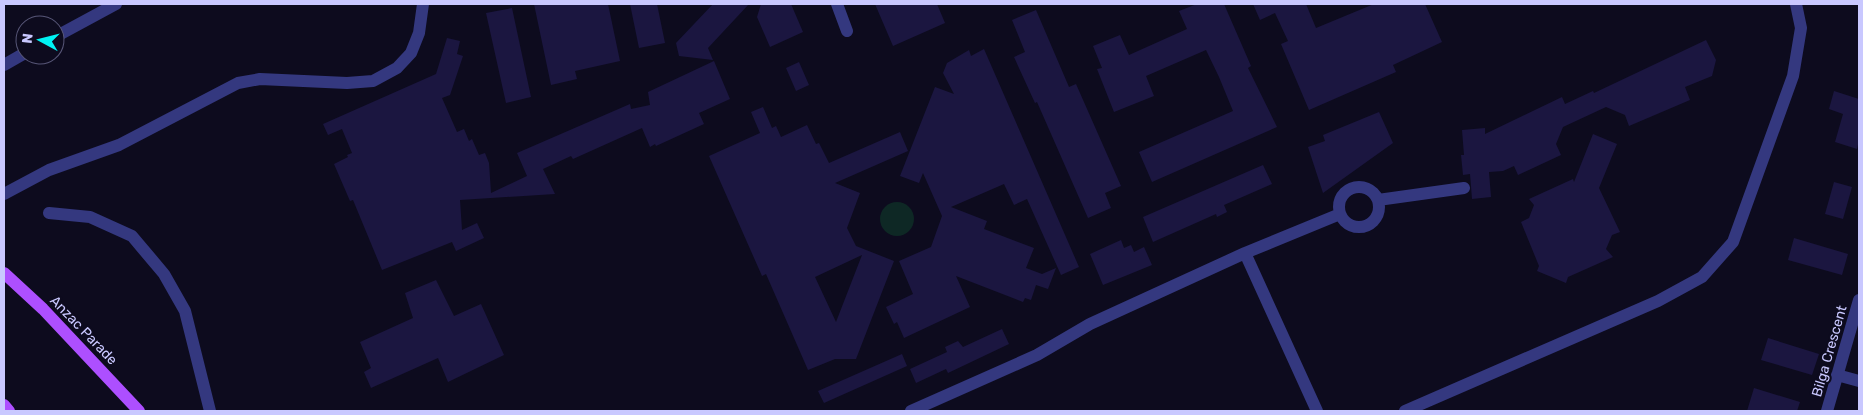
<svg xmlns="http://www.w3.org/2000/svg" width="1863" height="415" viewBox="0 0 1863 415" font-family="Rubik,sans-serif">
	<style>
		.green { fill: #0e2825 }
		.building { fill: #1b1640; fill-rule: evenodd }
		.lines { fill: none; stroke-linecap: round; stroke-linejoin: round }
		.minor { stroke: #34387f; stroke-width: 12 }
		.major { stroke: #ad4fff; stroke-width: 12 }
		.labels { text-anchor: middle; stroke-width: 4.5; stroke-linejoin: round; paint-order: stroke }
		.street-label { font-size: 14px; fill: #c9c8ff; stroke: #0d0b1e }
	</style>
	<rect width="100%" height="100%" fill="#0d0b1e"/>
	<path class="green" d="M880 219a17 17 0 1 1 34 0a17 17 0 1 1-34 0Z"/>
	<path class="building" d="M 534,4 L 608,4 L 620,61 L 575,71 L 577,79 L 551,85 Z
		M 630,4 L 657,4 L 665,43 L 639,48 Z
		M 713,4 L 749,4 L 708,48 L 713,60 L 679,56 L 676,43 Z
		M 761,4 L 791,4 L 803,32 L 770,47 L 757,17 Z
		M 875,4 L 937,4 L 945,23 L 893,46 Z
		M 1197,4 L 1224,4 L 1251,66 L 1248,68 L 1277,127 L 1152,182 L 1139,152 L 1233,111 L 1219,77 L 1206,50 L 1146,76 L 1154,96 L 1114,112 L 1097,69 L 1102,68 L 1093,46 L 1120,35 L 1129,55 L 1187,29 L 1179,11 Z
		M 1253,4 L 1306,4 L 1316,28 L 1374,4 L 1425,4 L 1442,42 L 1393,65 L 1396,72 L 1309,110 L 1281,44 L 1288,41 L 1275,13 L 1260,20 Z
		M 512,8 L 531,97 L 506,103 L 486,13 Z
		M 1036,10 L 1069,87 L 1076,84 L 1121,186 L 1105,193 L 1111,208 L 1088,218 L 1037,102 L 1035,103 L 1014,57 L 1025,52 L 1012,20 Z
		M 447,38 L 460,41 L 457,54 L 463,56 L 450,95 L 442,98 L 457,132 L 464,129 L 469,141 L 472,139 L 479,155 L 485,153 L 489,163 L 491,193 L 527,176 L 517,153 L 630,104 L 631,109 L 650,105 L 648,92 L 714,61 L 730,99 L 699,113 L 704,124 L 656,146 L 655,144 L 650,147 L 642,128 L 573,159 L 571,156 L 543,169 L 555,194 L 460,200 L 462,230 L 477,223 L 484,238 L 456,251 L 452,242 L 382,270 L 353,200 L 350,201 L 334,164 L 348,157 L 347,155 L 352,153 L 342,129 L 328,135 L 323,124 L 436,74 Z
		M 1706,40 L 1716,60 L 1712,76 L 1685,87 L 1690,100 L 1629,126 L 1625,115 L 1606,107 L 1563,127 L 1556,144 L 1561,155 L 1518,175 L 1514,166 L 1503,171 L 1489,172 L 1491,197 L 1472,199 L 1470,174 L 1463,175 L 1461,155 L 1464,155 L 1462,130 L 1485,128 L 1485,134 L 1562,97 L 1565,104 L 1593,91 L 1594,93 Z
		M 984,49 L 1079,267 L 1061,275 L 1027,199 L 1014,205 L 1004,184 L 951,207 L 987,221 L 984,229 L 1034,248 L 1026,268 L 1042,274 L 1056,268 L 1048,289 L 1036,285 L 1031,300 L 1025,298 L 1023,302 L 956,276 L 970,307 L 904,338 L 897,322 L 894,324 L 886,307 L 913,294 L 899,261 L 931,247 L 942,216 L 923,173 L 919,183 L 900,176 L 935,87 L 954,94 L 943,73 L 947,63 L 969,50 L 971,56 Z
		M 799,62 L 809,85 L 796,91 L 786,68 Z
		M 1834,91 L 1859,99 L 1859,140 L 1857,149 L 1835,142 L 1843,114 L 1829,109 Z
		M 763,107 L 772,128 L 776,126 L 781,137 L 807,125 L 816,144 L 819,143 L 829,163 L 900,132 L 908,151 L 835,183 L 860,193 L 847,228 L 856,246 L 894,261 L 856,359 L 835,359 L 808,370 L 766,274 L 762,276 L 709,156 L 760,133 L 751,112 ZM 862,255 L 836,322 L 815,277 Z
		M 1379,112 L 1393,143 L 1323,193 L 1308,147 L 1325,141 L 1323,135 Z
		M 1593,134 L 1617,144 L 1599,188 L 1620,232 L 1612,235 L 1606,249 L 1613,257 L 1568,277 L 1566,283 L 1537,271 L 1539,266 L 1521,222 L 1529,218 L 1534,205 L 1529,199 L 1573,179 L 1574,182 Z
		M 1263,165 L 1272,184 L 1224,205 L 1227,212 L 1217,217 L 1216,214 L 1153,242 L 1143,217 Z
		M 1834,182 L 1852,187 L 1843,219 L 1825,214 Z
		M 1794,238 L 1848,254 L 1842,275 L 1788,260 Z
		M 1121,240 L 1124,248 L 1131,245 L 1134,252 L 1144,247 L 1152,265 L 1103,285 L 1090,254 Z
		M 436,280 L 454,316 L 481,304 L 504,355 L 448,382 L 438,358 L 371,388 L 364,372 L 371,368 L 360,342 L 413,318 L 405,293 Z
		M 1002,329 L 1009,344 L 948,373 L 946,369 L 916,383 L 910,369 L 947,352 L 945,347 L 958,341 L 963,347 Z
		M 1768,338 L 1819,354 L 1812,375 L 1761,360 Z
		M 902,354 L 907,366 L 824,403 L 818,391 Z
		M 1754,388 L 1800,402 L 1797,411 L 1747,411 Z"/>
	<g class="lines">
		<path class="minor" d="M 837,4 L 847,31
			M 55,37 L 116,4
			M 4,65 L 25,53
			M1339 207a20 20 0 1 1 40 0a20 20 0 1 1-40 0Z
			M 4,194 L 49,170 L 119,145 L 238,83 L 260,79 L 347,83 L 373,81 L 397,68 L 411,53 L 419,33 L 423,4
			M 1378,200 L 1464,188
			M 49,213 L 90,217 L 132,236 L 164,274 L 185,311 L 210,411
			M 1245,253 L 1317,411
			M 1837,375 L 1859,381
			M 911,411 L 1037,355 L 1090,324 L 1245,253 L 1340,214
			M 1405,411 L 1658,301 L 1702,277 L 1733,242 L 1793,76 L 1801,28 L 1796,4
			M 1827,411 L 1859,300"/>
		<path class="major" d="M 4,273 L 43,309 L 139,411
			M 4,405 L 9,411"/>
	</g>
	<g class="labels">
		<g class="street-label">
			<text transform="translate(84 330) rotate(46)" y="5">Anzac Parade</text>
			<text transform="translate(1829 351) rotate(-74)" y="5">Bilga Crescent</text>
		</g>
	</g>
	<rect width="1863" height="415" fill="none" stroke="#c9c8ff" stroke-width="10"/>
	<g transform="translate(40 40) rotate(277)"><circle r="24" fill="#0d0b1e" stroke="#585778"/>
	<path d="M0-4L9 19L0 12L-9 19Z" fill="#00f2f3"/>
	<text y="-8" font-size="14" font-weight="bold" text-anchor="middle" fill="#c9c8ff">N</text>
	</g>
</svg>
